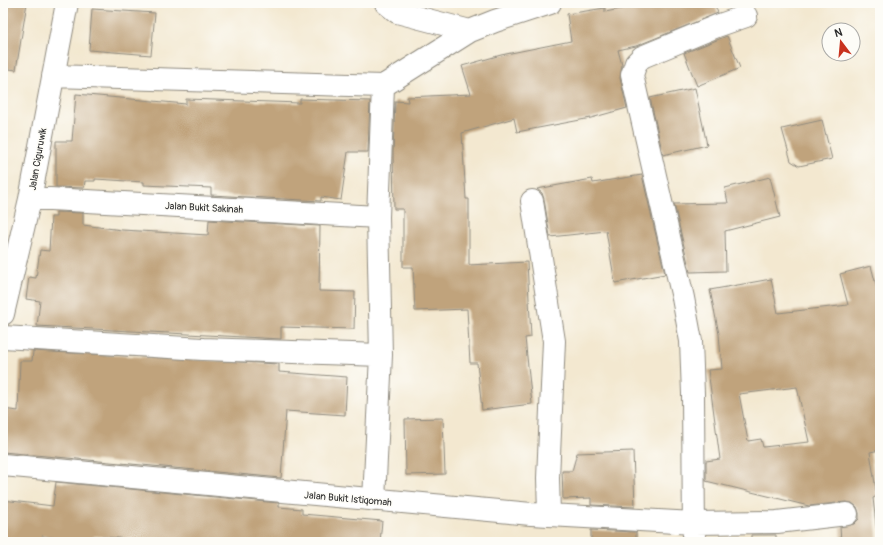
<svg xmlns="http://www.w3.org/2000/svg" width="883" height="545" viewBox="0 0 883 545" font-family="Pangolin,sans-serif">
	<style>
		.building { fill: #c0a37c; fill-rule: evenodd }
		.lines { fill: none; stroke-linecap: round; stroke-linejoin: round }
		.minor-casing { stroke: #8f8a7e; stroke-width: 24 }
		.minor { stroke: #fff; stroke-width: 22 }
		.labels { text-anchor: middle; stroke-width: 3; stroke-linejoin: round; paint-order: stroke }
		.street-label { font-size: 10px; fill: #2b2b2b; stroke: #fdfcf7 }
	</style>
	<rect width="100%" height="100%" fill="#fdfcf7"/>
	<filter id="ink" filterUnits="userSpaceOnUse"><feTurbulence type="fractalNoise" baseFrequency=".025" numOctaves="2"/><feDisplacementMap in="SourceGraphic" scale="8" xChannelSelector="R" yChannelSelector="G"/><feConvolveMatrix kernelMatrix="1 2 1 2 8 2 1 2 1" color-interpolation-filters="sRGB"/></filter>
	<filter id="wash" filterUnits="userSpaceOnUse"><feTurbulence type="fractalNoise" baseFrequency=".012" numOctaves="4" result="noise"/><feDisplacementMap in="SourceGraphic" scale="16" xChannelSelector="R" yChannelSelector="G"/><feGaussianBlur stdDeviation="0.9" result="paint"/><feColorMatrix in="noise" values="0 0 0 0 0 0 0 0 0 0 0 0 0 0 0 0 0 1.4 0 .05"/><feComposite in="paint" operator="in"/></filter>
	<g filter="url(#wash)">
		<rect width="100%" height="100%" fill="#f3e8d0"/>
		<g id="blocks">
			<path class="building" d="M 3,3 L 27,3 L 16,70 L 3,68 Z
				M 652,3 L 714,3 L 718,13 L 636,46 L 618,50 L 622,65 L 620,78 L 627,108 L 591,118 L 517,132 L 514,118 L 462,133 L 466,199 L 469,199 L 469,265 L 527,262 L 531,337 L 525,338 L 532,404 L 482,410 L 477,363 L 470,363 L 467,309 L 415,311 L 413,267 L 403,267 L 403,209 L 394,209 L 393,152 L 395,101 L 408,102 L 407,97 L 471,94 L 462,66 L 501,55 L 571,41 L 567,14 L 605,8 L 605,12 Z
				M 92,9 L 155,13 L 151,55 L 89,50 Z
				M 727,36 L 740,68 L 697,86 L 684,53 Z
				M 695,88 L 707,145 L 663,155 L 650,98 Z
				M 76,94 L 186,104 L 186,99 L 300,103 L 300,99 L 370,101 L 368,152 L 348,152 L 341,200 L 321,197 L 321,201 L 211,195 L 211,188 L 144,185 L 144,182 L 95,179 L 95,181 L 85,181 L 84,188 L 56,187 L 56,141 L 72,141 Z
				M 822,120 L 832,159 L 799,166 L 791,161 L 782,129 Z
				M 642,175 L 665,274 L 615,283 L 606,231 L 550,237 L 544,199 L 542,193 L 537,189 L 592,179 L 593,183 Z
				M 770,177 L 780,217 L 725,231 L 726,271 L 690,272 L 674,204 L 728,203 L 725,188 Z
				M 56,212 L 83,213 L 83,225 L 122,230 L 208,235 L 209,220 L 320,226 L 319,291 L 355,292 L 354,329 L 281,327 L 281,339 L 37,326 L 40,301 L 26,299 L 29,277 L 36,278 L 40,250 L 49,251 L 51,217 L 56,217 Z
				M 871,266 L 880,300 L 880,450 L 870,452 L 877,496 L 873,498 L 878,542 L 841,542 L 840,527 L 854,524 L 859,519 L 859,513 L 857,507 L 852,503 L 846,502 L 809,506 L 706,481 L 706,461 L 720,459 L 708,370 L 722,369 L 719,334 L 710,290 L 771,279 L 778,313 L 848,305 L 840,274 ZM 797,387 L 809,442 L 763,447 L 761,439 L 748,441 L 739,394 Z
				M 33,351 L 279,364 L 279,372 L 347,377 L 345,415 L 286,411 L 281,478 L 3,452 L 3,409 L 18,411 L 20,361 L 32,361 Z
				M 443,418 L 445,474 L 406,475 L 405,419 Z
				M 633,451 L 635,507 L 591,505 L 591,498 L 563,499 L 562,471 L 572,471 L 577,453 Z
				M 56,482 L 279,503 L 279,507 L 302,509 L 302,514 L 382,521 L 380,542 L 164,542 L 94,536 L 92,542 L 42,536 L 42,542 L 3,542 L 3,500 L 53,506 Z
				M 591,530 L 636,532 L 636,542 L 591,542 Z
				M 751,535 L 776,535 L 776,542 L 751,542 Z"/>
		</g>
	</g>
	<g filter="url(#ink)">
		<use href="#blocks" fill-opacity="0" stroke="#8f8a7e" stroke-width="1"/>
		<g class="lines">
			<g class="minor-casing">
				<path id="minor" d="M 386,3 L 397,12 L 470,31
					M 53,76 L 383,86 L 470,31 L 495,21 L 550,3
					M 30,199 L 50,199 L 378,217
					M 532,201 L 554,341 L 548,478 L 549,514
					M 3,314 L 30,199 L 67,3
					M 3,337 L 203,349 L 381,355
					M 3,465 L 531,514 L 694,523 L 777,522 L 847,514
					M 374,500 L 381,355 L 378,217 L 383,86
					M 694,542 L 693,394 L 691,341 L 683,298 L 632,75 L 636,63 L 642,57 L 717,26 L 746,16"/>
			</g>
			<use href="#minor" class="minor"/>
		</g>
	</g>
	<g class="labels">
		<g class="street-label">
			<text transform="translate(37 159) rotate(-80)" y="4">Jalan Ciguruwik</text>
			<text transform="translate(204 207) rotate(3)" y="4">Jalan Bukit Sakinah</text>
			<text transform="translate(348 498) rotate(5)" y="4">Jalan Bukit Istiqomah</text>
		</g>
	</g>
	<rect width="883" height="545" fill="none" stroke="#fdfcf7" stroke-width="16"/>
	<g transform="translate(841 42) rotate(344)"><circle r="19" fill="#fdfcf7" stroke="#a9a8a5"/>
	<path d="M0-3L7 15L0 10L-7 15Z" fill="#c8321e"/>
	<text y="-6" font-size="11" font-weight="bold" text-anchor="middle" fill="#2b2b2b">N</text>
	</g>
</svg>
